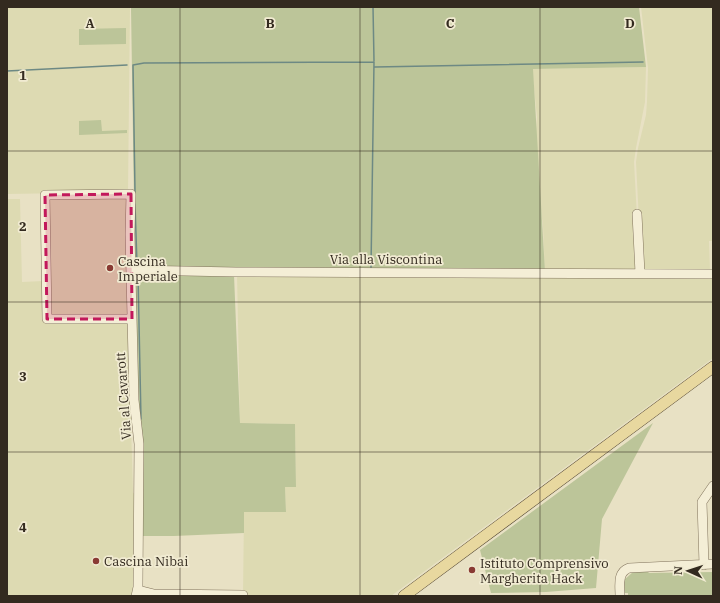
<svg xmlns="http://www.w3.org/2000/svg" width="720" height="603" viewBox="0 0 720 603" font-family="'IBM Plex Serif',serif">
	<style>
		.farmland { fill: #dddab2 }
		.green { fill: #bcc599 }
		.lines { fill: none; stroke-linecap: round; stroke-linejoin: round }
		.stream { stroke: #6d8984; stroke-width: 1.5 }
		.minor-casing { stroke: #81735c; stroke-width: 10 }
		.major-casing { stroke: #4f4130; stroke-width: 12 }
		.minor { stroke: #f4eed6; stroke-width: 9 }
		.major { stroke: #e8d89f; stroke-width: 11 }
		.marked { fill: #c2185b; fill-opacity: 0.2; stroke: #c2185b; stroke-width: 3; stroke-dasharray: 8 5; stroke-linejoin: round }
		.grid { fill: none; stroke: #332a1f; stroke-width: 1; stroke-opacity: 0.55 }
		.poi-dot { fill: #893a33; stroke: #f1ebd2; stroke-width: 1.5 }
		.labels { text-anchor: middle; stroke-width: 3.5; stroke-linejoin: round; paint-order: stroke }
		.street-label { font-size: 13px; fill: #332a1f; stroke: #f1ebd2 }
		.poi-label { font-size: 13px; fill: #332a1f; stroke: #f1ebd2; text-anchor: start }
		.grid-label { font-size: 13px; text-anchor: middle; font-weight: bold; fill: #332a1f; stroke: #f1ebd2; stroke-width: 3.5; stroke-linejoin: round; paint-order: stroke }
	</style>
	<rect width="100%" height="100%" fill="#e8e1c4"/>
	<path class="farmland" d="M 7,7 L 130,7 L 128,192 L 7,194 Z
		M 641,7 L 713,7 L 713,241 L 709,241 L 710,271 L 646,270 L 644,269 L 641,260 L 636,162 L 638,148 L 646,115 L 647,102 L 648,68 Z
		M 646,67 L 645,102 L 636,148 L 634,162 L 640,273 L 545,272 L 543,226 L 536,174 L 535,143 L 537,117 L 532,69 Z
		M 127,198 L 129,315 L 51,314 L 48,199 Z
		M 7,199 L 20,199 L 22,282 L 43,281 L 44,321 L 129,323 L 134,424 L 131,424 L 133,493 L 137,494 L 135,596 L 7,596 Z
		M 237,273 L 713,276 L 713,358 L 391,596 L 243,596 L 244,512 L 286,512 L 285,487 L 296,486 L 295,424 L 240,423 Z"/>
	<path class="green" d="M 131,7 L 639,7 L 646,67 L 533,69 L 545,271 L 135,267 Z
		M 126,28 L 126,44 L 79,45 L 79,29 Z
		M 101,120 L 102,131 L 127,130 L 127,133 L 79,135 L 79,121 Z
		M 135,273 L 234,275 L 240,423 L 295,424 L 296,487 L 285,487 L 286,512 L 244,512 L 244,533 L 174,536 L 139,536 L 135,376 Z
		M 653,423 L 602,519 L 596,588 L 546,592 L 491,593 L 480,550 Z
		M 633,572 L 648,572 L 649,573 L 713,572 L 713,596 L 628,596 L 628,593 L 624,593 L 624,580 Z"/>
	<g class="lines">
		<path class="stream" d="M 373,7 L 374,61
			M 375,67 L 643,62
			M 7,71 L 127,65
			M 135,192 L 133,65 L 144,63 L 374,62 L 371,268
			M 135,204 L 137,265
			M 138,275 L 141,419"/>
		<g class="minor-casing">
			<path id="minor" d="M 637,214 L 640,273
				M 132,270 L 236,272 L 713,274
				M 132,319 L 47,319 L 45,195 L 131,194 L 130,234 L 134,400 L 139,444 L 138,587 L 136,596
				M 704,565 L 702,502 L 713,486
				M 138,590 L 154,594 L 243,595
				M 620,596 C 620,586 617,572 629,568 L 713,564"/>
		</g>
		<g class="major-casing">
			<path id="major" d="M 404,596 L 713,367"/>
		</g>
		<use href="#minor" class="minor"/>
		<use href="#major" class="major"/>
	</g>
	<path class="marked" d="M 131,194 L 132,319 L 47,319 L 45,195 Z"/>
	<path class="grid" d="M 180,7 L 180,596M 360,7 L 360,596M 540,7 L 540,596M 7,151 L 713,151M 7,302 L 713,302M 7,452 L 713,452"/>
	<g class="poi-dot">
		<circle cx="110" cy="268" r="4"/>
		<circle cx="96" cy="561" r="4"/>
		<circle cx="472" cy="570" r="4"/>
	</g>
	<g class="labels">
		<g class="street-label">
			<text x="386" y="264">Via alla Viscontina</text>
			<text transform="translate(123 396) rotate(-94)" y="5">Via al Cavarott</text>
		</g>
		<g class="poi-label">
			<text x="118" y="266">Cascina<tspan x="118" dy="15">Imperiale</tspan></text>
			<text x="104" y="566">Cascina Nibai</text>
			<text x="480" y="568">Istituto Comprensivo<tspan x="480" dy="15">Margherita Hack</tspan></text>
		</g>
	</g>
	<g class="grid-label">
		<text x="90" y="28">A</text>
		<text x="270" y="28">B</text>
		<text x="450" y="28">C</text>
		<text x="630" y="28">D</text>
		<text x="23" y="80">1</text>
		<text x="23" y="231">2</text>
		<text x="23" y="381">3</text>
		<text x="23" y="532">4</text>
	</g>
	<rect width="720" height="603" fill="none" stroke="#332a1f" stroke-width="16"/>
	<g transform="translate(688 571) rotate(273)" stroke="#f1ebd2" stroke-width="3" paint-order="stroke">
	<path d="M0-3L7 15L0 10L-7 15Z" fill="#332a1f"/>
	<text y="-6" font-size="11" font-weight="bold" text-anchor="middle" fill="#332a1f">N</text>
	</g>
</svg>
